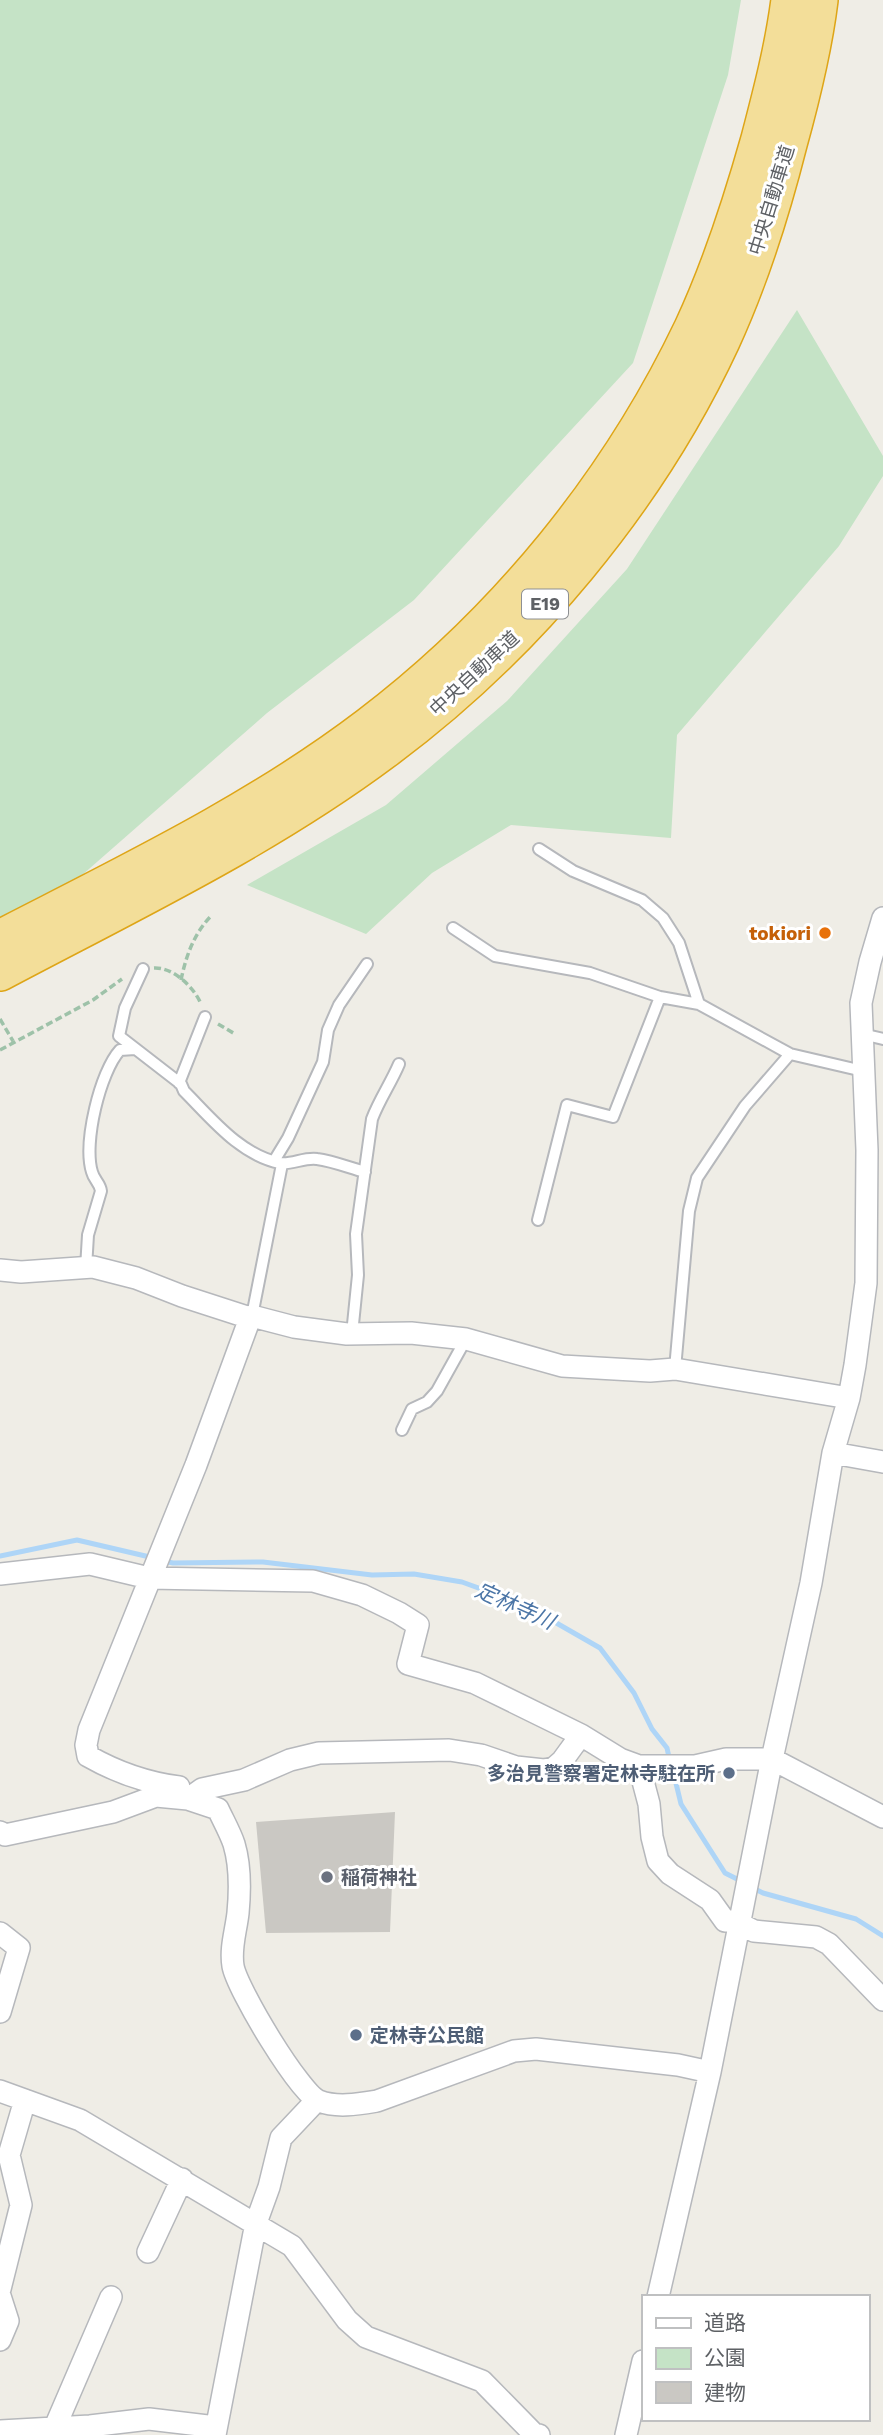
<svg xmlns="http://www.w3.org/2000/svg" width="883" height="2435" viewBox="0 0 883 2435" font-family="'Work Sans','Noto Sans JP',sans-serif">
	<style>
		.green { fill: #c5e3c6 }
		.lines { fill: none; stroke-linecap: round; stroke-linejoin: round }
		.stream { stroke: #aed5f7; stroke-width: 5 }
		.building { fill: #cac8c3 }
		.service-casing { stroke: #b6b8bc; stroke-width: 14 }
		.minor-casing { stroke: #b6b8bc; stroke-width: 24 }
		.motorway-casing { stroke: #dea517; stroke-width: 40 }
		.path { stroke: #9ec2a9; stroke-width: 3.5; stroke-dasharray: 7 3.5; stroke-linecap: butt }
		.service { stroke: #fff; stroke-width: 10 }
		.minor { stroke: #fff; stroke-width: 21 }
		.motorway { stroke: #f3de99; stroke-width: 37 }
		.food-dot { fill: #e8710a; stroke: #fff; stroke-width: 2.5 }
		.service-dot { fill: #5c6f8a; stroke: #fff; stroke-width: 2.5 }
		.worship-dot { fill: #6b7280; stroke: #fff; stroke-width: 2.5 }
		.labels { text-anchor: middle; stroke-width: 6; stroke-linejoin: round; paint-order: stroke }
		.shield { fill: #fff; stroke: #8e9093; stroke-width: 2 }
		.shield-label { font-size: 18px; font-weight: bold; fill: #5e6165 }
		.street-label { font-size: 19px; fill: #5e6165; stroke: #fff }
		.food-label { font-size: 19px; font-weight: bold; fill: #c56008; stroke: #fff; text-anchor: end }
		.service-label { font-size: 19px; font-weight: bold; fill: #4e5e75; stroke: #fff; text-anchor: end }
		.worship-label { font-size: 19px; font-weight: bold; fill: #5b616d; stroke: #fff; text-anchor: start }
		.water-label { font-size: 21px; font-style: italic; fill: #4c76a7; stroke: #fff }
	</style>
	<rect width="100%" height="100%" fill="#efede6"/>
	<path class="green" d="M 0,0 L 741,0 L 728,75 L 633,363 L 414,600 L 267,713 L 65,890 L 0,918 Z
		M 797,310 L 883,456 L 883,476 L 839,546 L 677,735 L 671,838 L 511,825 L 432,873 L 366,934 L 247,885 L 386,805 L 507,701 L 627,569 Z"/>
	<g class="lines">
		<path class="stream" d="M 0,1556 L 77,1540 L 154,1558
			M 163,1561 L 173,1563 L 263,1562 L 372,1575 L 414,1574 L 462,1582 L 525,1605 L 600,1648 L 634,1693 L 652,1729 L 667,1748 L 670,1762
			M 673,1771 L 681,1804 L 725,1873 L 741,1881
			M 753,1888 L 763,1893 L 856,1919 L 883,1936"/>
	</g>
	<path class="building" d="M 395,1812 L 390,1932 L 266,1933 L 256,1822 Z"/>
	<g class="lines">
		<g class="service-casing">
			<path id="service" d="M 539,849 L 573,871 L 642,900 L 663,918 L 679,943 L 699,1004
				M 453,928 L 495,956 L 590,973 L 660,997
				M 143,969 L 125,1008 L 119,1036 L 181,1084 L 184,1091 C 211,1118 240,1155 280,1163 C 291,1165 305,1157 317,1159 C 333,1161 350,1168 365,1172
				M 862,1034 L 883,1039
				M 179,1083 L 205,1017
				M 274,1161 L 288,1138 L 323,1062 L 328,1030 L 339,1005 L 367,964
				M 538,1220 L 567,1105 L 613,1117 L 660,997 L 699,1004 L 790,1054 L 863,1071
				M 86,1268 L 88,1235 L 101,1191 C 100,1183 94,1180 92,1172 C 83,1143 100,1072 120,1050 L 135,1049
				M 252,1316 L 282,1164
				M 352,1334 L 358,1275 L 356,1234 L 372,1119 C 379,1100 391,1083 399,1064
				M 675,1369 L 689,1211 L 697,1178 L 745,1106 L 790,1054
				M 402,1430 L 412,1409 L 427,1402 L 437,1391 L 466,1339"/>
		</g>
		<g class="minor-casing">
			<path id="minor" d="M 0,1270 L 21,1272 L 93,1267 L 136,1278 L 182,1296 L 250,1318 L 252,1316 L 294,1327 L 347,1334 L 411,1333 L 466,1339 L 562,1366 L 650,1371 L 675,1369 L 849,1398
				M 833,1453 L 883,1462
				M 0,1574 L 90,1564 L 149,1578 L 313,1581 L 362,1595 L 399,1613 L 418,1625 L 408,1664 L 475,1683 L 581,1735 L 620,1759 L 639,1766 L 695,1766 L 726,1759 L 772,1759 L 883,1817
				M 639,1766 L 649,1804 L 652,1837 L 658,1861 L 670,1874 L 710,1900 L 725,1921 L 734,1921 L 754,1931 L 816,1937 L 829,1944 L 883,2000
				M 179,1787 C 148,1783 116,1772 88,1756 L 86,1745 L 89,1730 L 196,1465 L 250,1318
				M 188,1799 L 202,1789 L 244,1780 L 290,1760 L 319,1753 L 449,1750 L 481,1755 L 516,1767 L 544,1770 L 554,1768 L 562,1761 L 581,1735
				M 0,1832 L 5,1835 L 113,1812 L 156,1796 L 188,1799 L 218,1809 C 223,1820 230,1832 234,1844 C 240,1864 240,1892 238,1913 C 236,1931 230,1948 233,1966 C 237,1989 300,2094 319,2101 C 337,2108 359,2104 377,2101 L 514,2051 L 536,2049 L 678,2065 L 710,2072
				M 0,1933 L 19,1948 L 0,2012
				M 0,2091 L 80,2120 L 292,2246 L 347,2320 L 366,2337 L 482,2381 L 534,2434 L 539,2435
				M 148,2252 L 182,2179
				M 0,2289 L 21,2205 L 9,2155 L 25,2100
				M 0,2296 L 8,2321 L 0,2340
				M 658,2297 L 710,2072 L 772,1759 L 811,1583 L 833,1453 L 849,1398 L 855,1365 L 866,1283 L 867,1150 L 861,1003 L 870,962 L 883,918
				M 55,2427 L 111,2297
				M 0,2431 L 90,2426 L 149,2419 L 216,2427
				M 215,2435 L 256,2223 L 269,2187 L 281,2138 L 316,2101
				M 626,2435 L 643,2361"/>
		</g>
		<g class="motorway-casing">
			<path id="motorway" d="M 0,939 C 126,874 256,812 369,726 C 506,622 619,483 693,328 C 721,268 742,203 760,139 C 772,93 784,47 790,0
				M 0,972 C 130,903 265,839 383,751 C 524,647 647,500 721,341 C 750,278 771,211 788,144 C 801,97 813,49 819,0"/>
		</g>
		<path class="path" d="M 154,968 C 173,967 194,987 201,1004
			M 181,980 C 186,956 194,933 212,915
			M 0,1019 L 13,1041
			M 218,1024 L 235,1034
			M 0,1050 L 93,1000 L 122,979"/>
		<use href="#service" class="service"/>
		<use href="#minor" class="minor"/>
		<use href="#motorway" class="motorway"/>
	</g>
	<circle class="food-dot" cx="825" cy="933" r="7"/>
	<g class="service-dot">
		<circle cx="729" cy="1773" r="7"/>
		<circle cx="356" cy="2035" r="7"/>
	</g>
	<circle class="worship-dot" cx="327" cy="1877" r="7"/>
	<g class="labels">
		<rect class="shield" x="522" y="589.5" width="46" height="29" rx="5"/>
		<g class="shield-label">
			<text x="545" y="610">E19</text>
		</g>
		<g class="street-label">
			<text transform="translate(771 200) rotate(-73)" y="7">中央自動車道</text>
			<text transform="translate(474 673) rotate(-43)" y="7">中央自動車道</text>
		</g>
		<g class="food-label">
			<text x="811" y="940">tokiori</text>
		</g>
		<g class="service-label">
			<text x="715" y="1780">多治見警察署定林寺駐在所</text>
			<text x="370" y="2042" text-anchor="start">定林寺公民館</text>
		</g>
		<g class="worship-label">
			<text x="341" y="1884">稲荷神社</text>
		</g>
		<g class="water-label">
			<text transform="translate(515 1606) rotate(24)" y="7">定林寺川</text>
		</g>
	</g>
	<rect x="642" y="2295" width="228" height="126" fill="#ffffff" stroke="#bfc0c1" stroke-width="2"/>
	<rect x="656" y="2318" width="35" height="10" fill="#ffffff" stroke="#bfc0c1" stroke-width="2"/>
	<text x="704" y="2330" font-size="21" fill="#5e6165">道路</text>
	<rect x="656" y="2348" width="35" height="21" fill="#c5e3c6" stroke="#bfc0c1" stroke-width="2"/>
	<text x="704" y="2365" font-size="21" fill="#5e6165">公園</text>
	<rect x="656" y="2382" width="35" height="21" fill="#cac8c3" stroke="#bfc0c1" stroke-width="2"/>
	<text x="704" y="2400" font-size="21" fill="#5e6165">建物</text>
</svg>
